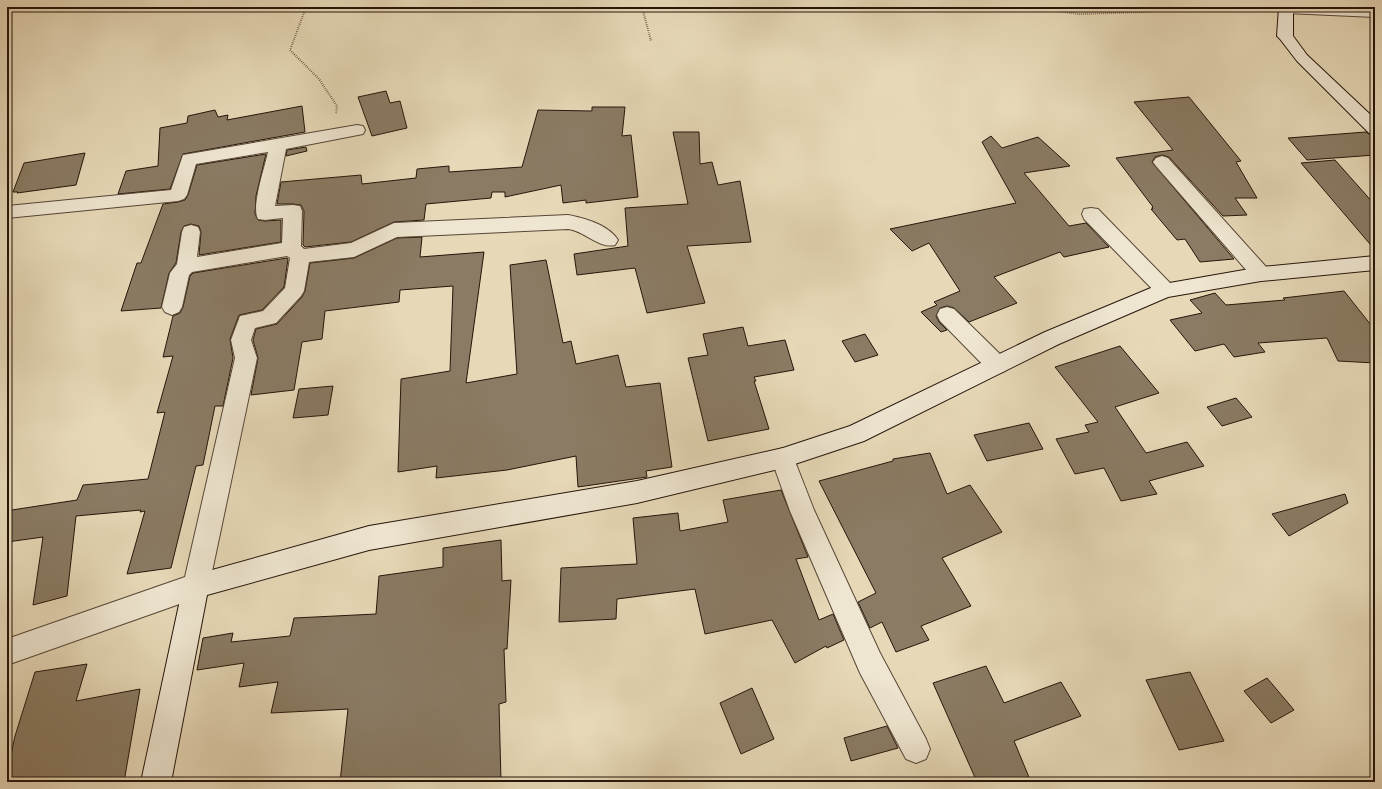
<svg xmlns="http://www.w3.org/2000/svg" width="1382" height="789" viewBox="0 0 1382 789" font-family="Cardo,serif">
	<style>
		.building { fill: #8a7b64; stroke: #25150a }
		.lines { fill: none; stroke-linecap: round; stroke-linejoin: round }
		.street-casing { stroke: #564636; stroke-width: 2 }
		.secondary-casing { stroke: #25150a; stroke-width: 2 }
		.path { stroke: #25150a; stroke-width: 2; stroke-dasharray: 0.5 1.5; stroke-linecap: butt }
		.street { fill: #efe6d1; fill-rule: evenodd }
		.secondary { fill: #efe6d1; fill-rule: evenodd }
	</style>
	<rect width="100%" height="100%" fill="#e7d9b8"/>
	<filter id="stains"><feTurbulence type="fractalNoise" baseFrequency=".005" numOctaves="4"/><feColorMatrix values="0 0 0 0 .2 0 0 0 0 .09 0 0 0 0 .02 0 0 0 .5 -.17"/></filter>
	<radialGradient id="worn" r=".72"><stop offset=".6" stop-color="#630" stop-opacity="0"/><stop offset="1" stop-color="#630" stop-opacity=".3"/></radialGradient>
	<path class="building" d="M 386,91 L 390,103 L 400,101 L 407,128 L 372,136 L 358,97 Z
		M 1189,97 L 1241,161 L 1236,162 L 1257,198 L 1235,198 L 1247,215 L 1223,216 L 1169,157 L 1162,155 L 1155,157 L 1152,162 L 1234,259 L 1200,262 L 1185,239 L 1177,240 L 1151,209 L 1153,209 L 1152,207 L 1153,207 L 1116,158 L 1173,150 L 1134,102 Z
		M 302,106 L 305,132 L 183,154 L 170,189 L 118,194 L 126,171 L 158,166 L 160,128 L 187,123 L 188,116 L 215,110 L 218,117 L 228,115 L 227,120 Z
		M 592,107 L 625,107 L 622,136 L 631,135 L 638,197 L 586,203 L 586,200 L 563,203 L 561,185 L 505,197 L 505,192 L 492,192 L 491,198 L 426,204 L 424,220 L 394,222 L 351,242 L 305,247 L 303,245 L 304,211 L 301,205 L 293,204 L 277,204 L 281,182 L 361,175 L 362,184 L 416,178 L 417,169 L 449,166 L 449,172 L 522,167 L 538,110 L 592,111 Z
		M 673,132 L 699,132 L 700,164 L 712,162 L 718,185 L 740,181 L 751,242 L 687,246 L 705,303 L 647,313 L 635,268 L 577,275 L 574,254 L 628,246 L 625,208 L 688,204 Z
		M 1366,132 L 1369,134 L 1375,135 L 1375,155 L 1307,160 L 1288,138 Z
		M 991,136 L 1002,148 L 1038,137 L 1070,166 L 1024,173 L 1069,226 L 1086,223 L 1109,247 L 1064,257 L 1060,252 L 994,277 L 1017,303 L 969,322 L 954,308 L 947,306 L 940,308 L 936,316 L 939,322 L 947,330 L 941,332 L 921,312 L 937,305 L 934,302 L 960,291 L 929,243 L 912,251 L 890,229 L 1016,203 L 982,142 Z
		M 306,147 L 307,151 L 286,156 L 287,150 Z
		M 85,153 L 76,185 L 17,193 L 18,192 L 13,192 L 24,163 Z
		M 266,154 L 256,196 L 255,214 L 258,220 L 265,221 L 281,220 L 281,242 L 199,255 L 201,232 L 199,226 L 191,224 L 184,226 L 181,232 L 176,263 L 169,273 L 161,308 L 121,311 L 137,263 L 141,263 L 163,204 L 178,202 L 185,200 L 188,195 L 197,165 Z
		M 1335,160 L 1375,205 L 1375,250 L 1301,163 Z
		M 422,237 L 420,257 L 484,252 L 466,383 L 517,374 L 510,265 L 546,260 L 563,343 L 571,341 L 576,364 L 618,355 L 626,387 L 660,383 L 672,467 L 646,471 L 647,477 L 578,487 L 576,456 L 507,470 L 436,478 L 437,466 L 398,472 L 401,379 L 450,371 L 453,286 L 400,290 L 399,302 L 325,311 L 322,339 L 302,342 L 294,390 L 251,395 L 258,358 L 253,340 L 256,329 L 277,324 L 302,297 L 305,291 L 310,263 L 354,258 L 397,238 Z
		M 287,258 L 288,259 L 284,287 L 262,310 L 239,315 L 230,339 L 233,358 L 223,406 L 215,406 L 203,465 L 196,466 L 171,568 L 127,574 L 145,511 L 140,512 L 141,510 L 76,516 L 67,596 L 33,605 L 43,537 L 7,542 L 7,524 L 12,510 L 77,500 L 83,485 L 148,479 L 165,412 L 157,413 L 173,356 L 163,357 L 173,316 L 180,313 L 183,307 L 190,276 L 193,273 Z
		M 1344,291 L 1375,330 L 1375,363 L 1338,361 L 1327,338 L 1258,343 L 1265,352 L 1234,357 L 1224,344 L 1195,351 L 1170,320 L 1202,313 L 1190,300 L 1215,293 L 1226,305 L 1285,300 L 1283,298 Z
		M 743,327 L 748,346 L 785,340 L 794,370 L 754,377 L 756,381 L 754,381 L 769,429 L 708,441 L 688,358 L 708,355 L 703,334 Z
		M 865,334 L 878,355 L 855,362 L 842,341 Z
		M 1120,346 L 1159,393 L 1115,407 L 1146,453 L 1187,442 L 1204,466 L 1149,481 L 1157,494 L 1121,501 L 1104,468 L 1075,474 L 1056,439 L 1089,432 L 1085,425 L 1098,422 L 1055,367 Z
		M 333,386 L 328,415 L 293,418 L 299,389 Z
		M 1236,398 L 1252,417 L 1222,426 L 1207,407 Z
		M 1029,423 L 1043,449 L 987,461 L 974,435 Z
		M 930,453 L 947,494 L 970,485 L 1002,532 L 942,558 L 971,606 L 921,626 L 929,640 L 896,652 L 882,622 L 870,628 L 858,602 L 876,593 L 819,481 L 893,461 L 893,459 Z
		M 781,490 L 808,557 L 796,559 L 819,620 L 833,614 L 844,640 L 827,648 L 826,646 L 795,663 L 772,620 L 705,634 L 695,589 L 617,599 L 616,619 L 559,622 L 561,568 L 637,564 L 633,518 L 678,513 L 680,531 L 728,522 L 723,500 Z
		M 1345,494 L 1348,503 L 1289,536 L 1272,514 Z
		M 501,540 L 502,581 L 511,580 L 507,649 L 504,649 L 506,702 L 499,704 L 501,782 L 340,782 L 348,709 L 271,713 L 278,682 L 239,687 L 244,663 L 197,670 L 203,638 L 233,633 L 231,642 L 290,636 L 294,618 L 376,614 L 379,576 L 443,567 L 443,548 Z
		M 87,664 L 76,701 L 140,689 L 124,782 L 7,782 L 7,773 L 15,736 L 35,672 Z
		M 986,666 L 1004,703 L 1061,682 L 1081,716 L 1014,741 L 1031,782 L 977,782 L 933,683 Z
		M 1190,672 L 1224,741 L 1179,750 L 1146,680 Z
		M 1267,678 L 1294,710 L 1271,723 L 1244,691 Z
		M 752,688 L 774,739 L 741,754 L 720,703 Z
		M 887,726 L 898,748 L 851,761 L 844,738 Z"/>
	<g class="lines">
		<g class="street-casing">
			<path id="street" d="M 1280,7 L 1375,9 L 1375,17 L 1286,13 L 1281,12 L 1279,9 Z
				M 357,125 L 363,126 L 365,130 L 363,134 L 286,149 L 275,206 L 293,205 L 300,206 L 302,211 L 301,246 L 304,249 L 351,243 L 394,223 L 568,215 C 584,218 609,225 618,240 L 615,245 C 599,249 585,231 568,229 L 397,237 L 354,257 L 309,262 L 304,291 L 301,296 L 276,323 L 255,328 L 251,340 L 257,358 L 209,586 L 205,595 L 7,665 L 7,639 L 185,577 L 235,358 L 231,340 L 240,316 L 263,311 L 285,288 L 290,258 L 287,256 L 192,272 L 189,275 L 182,307 L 179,312 L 172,315 L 165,312 L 162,307 L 170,273 L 177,264 L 182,232 L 184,227 L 191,225 L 198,227 L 200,232 L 197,257 L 282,243 L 283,218 L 265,220 L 258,219 C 251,207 265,167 268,152 L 196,164 L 187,195 L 184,199 L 178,201 L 7,218 L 7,206 L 171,190 L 183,155 Z
				M 1162,156 L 1168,158 L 1268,269 L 1271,274 L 1268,279 L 1261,281 L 1254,279 L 1156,166 L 1153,162 L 1156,158 Z
				M 1091,208 L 1098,209 L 1172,285 L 1175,290 L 1172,295 L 1165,298 L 1158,295 L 1084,219 L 1082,214 L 1084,209 Z
				M 947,307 L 954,309 L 1005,359 L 1008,365 L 1005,371 L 997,374 L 989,371 L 940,321 L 937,315 L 940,309 Z
				M 783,448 L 791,451 L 814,510 L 880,653 L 926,739 L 930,749 L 926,759 L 916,763 L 906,759 L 860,673 L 790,511 L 771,458 L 775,451 Z"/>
		</g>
		<g class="secondary-casing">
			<path id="secondary" d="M 1279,7 L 1293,7 L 1293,36 L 1307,55 L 1375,119 L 1375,134 L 1369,133 L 1297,61 L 1280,39 L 1277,36 Z
				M 1375,256 L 1375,270 L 1261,281 L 1168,297 L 1059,344 L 864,441 L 783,468 L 637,503 L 369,550 L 207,595 L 171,782 L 141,782 L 183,586 L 187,577 L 369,526 L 637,481 L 783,448 L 850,426 L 1045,332 L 1158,285 L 1261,267 Z"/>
		</g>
		<path class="path" d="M 306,7 L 290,50 L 319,79 L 337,106 L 336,113
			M 642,7 L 651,41
			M 1026,7 L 1080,14 L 1144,12 L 1196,7
			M 1214,7 L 1264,8"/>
		<use href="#street" class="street"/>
		<use href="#secondary" class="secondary"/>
	</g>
	<rect width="1382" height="789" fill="none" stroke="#e7d9b8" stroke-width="24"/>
	<rect x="8" y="8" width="1366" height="773" fill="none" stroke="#25150a" stroke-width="2"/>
	<rect x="12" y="12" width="1358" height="765" fill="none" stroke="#25150a"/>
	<rect width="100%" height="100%" filter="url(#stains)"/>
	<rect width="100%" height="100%" fill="url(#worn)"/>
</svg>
